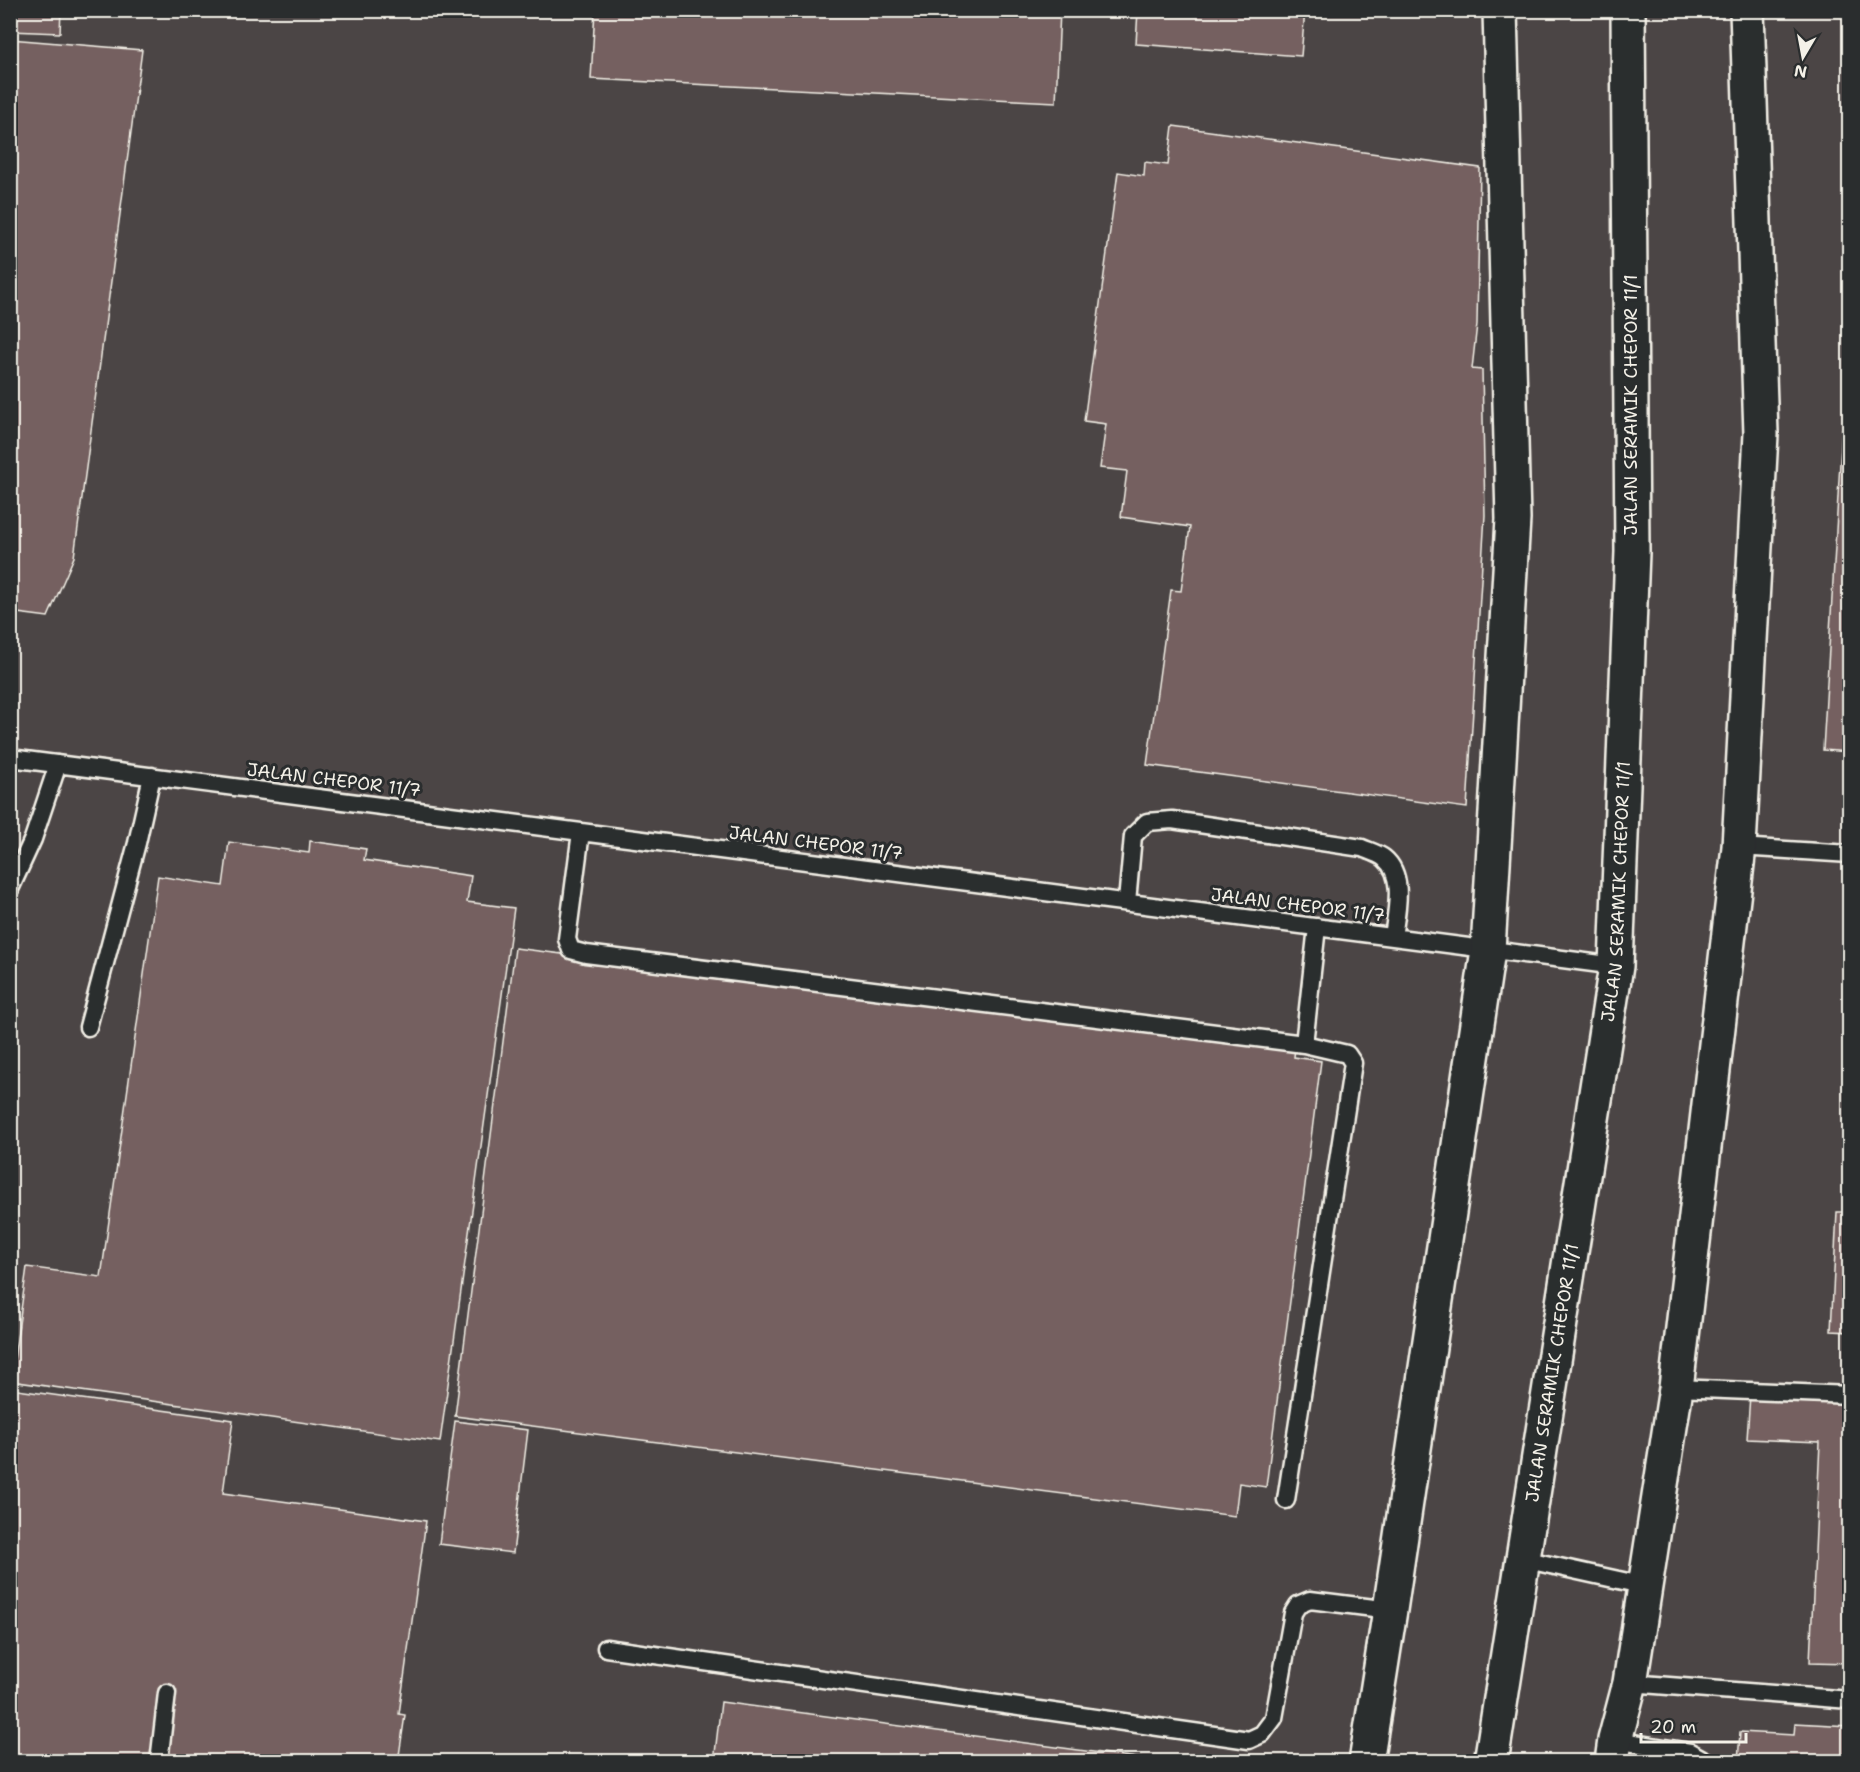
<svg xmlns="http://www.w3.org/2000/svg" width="1860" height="1772" viewBox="0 0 1860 1772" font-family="'Shantell Sans',sans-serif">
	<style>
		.built { fill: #4b4444 }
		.building { fill: #746160; stroke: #f4f1e8; stroke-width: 1.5 }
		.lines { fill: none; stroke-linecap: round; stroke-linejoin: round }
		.lane-casing { stroke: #f4f1e8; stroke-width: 21 }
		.street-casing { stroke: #f4f1e8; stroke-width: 38 }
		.lane { stroke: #2a2d2e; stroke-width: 16 }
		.street { stroke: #2a2d2e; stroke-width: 33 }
		.labels { text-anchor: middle; stroke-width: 6; stroke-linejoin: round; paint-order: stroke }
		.street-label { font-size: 18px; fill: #f4f1e8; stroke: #2a2d2e }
	</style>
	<rect width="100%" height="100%" fill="#393738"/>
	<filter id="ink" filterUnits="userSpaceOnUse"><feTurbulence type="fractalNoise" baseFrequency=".0167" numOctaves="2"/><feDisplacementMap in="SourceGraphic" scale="12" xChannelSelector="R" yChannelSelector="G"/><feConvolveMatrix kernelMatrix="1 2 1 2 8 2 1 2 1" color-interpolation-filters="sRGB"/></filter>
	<g filter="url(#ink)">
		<path class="built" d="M 11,11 L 1849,11 L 1849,1761 L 11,1761 Z"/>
		<path class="building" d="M 10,10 L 61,10 L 60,33 L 10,31 Z
			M 595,10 L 1060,10 L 1056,102 L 591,79 Z
			M 1138,10 L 1305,10 L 1301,56 L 1136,44 Z
			M 10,39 L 142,50 L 74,557 L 48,617 L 10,612 Z
			M 1173,126 L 1480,168 L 1477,324 L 1472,369 L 1482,370 L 1485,515 L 1467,808 L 1147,765 L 1171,590 L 1181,591 L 1190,527 L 1121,517 L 1127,471 L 1100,468 L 1106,424 L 1084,421 L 1118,172 L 1144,176 L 1145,162 L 1168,165 Z
			M 1842,429 L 1850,430 L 1850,752 L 1823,750 Z
			M 310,841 L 366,849 L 364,860 L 471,876 L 467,902 L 514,908 L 440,1442 L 11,1381 L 27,1267 L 101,1277 L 158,876 L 223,886 L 229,842 L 309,853 Z
			M 515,948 L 1295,1048 L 1294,1057 L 1321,1061 L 1266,1487 L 1239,1483 L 1235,1516 L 455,1416 Z
			M 1837,1212 L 1850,1212 L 1850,1332 L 1831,1331 Z
			M 10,1389 L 233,1420 L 223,1493 L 426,1521 L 399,1714 L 405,1715 L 398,1762 L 10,1762 Z
			M 1750,1395 L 1850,1400 L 1850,1663 L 1810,1662 L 1820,1442 L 1747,1439 Z
			M 455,1421 L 528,1430 L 513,1553 L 439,1544 Z
			M 721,1702 L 1168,1762 L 714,1762 Z
			M 1795,1723 L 1850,1726 L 1850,1762 L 1738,1762 L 1740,1732 L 1794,1735 Z"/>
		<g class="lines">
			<g class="lane-casing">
				<path id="lane" d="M 10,758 L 1616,966
					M 581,832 L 567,939 L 571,950 L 586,954 L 1304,1044 L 1317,927
					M 1739,847 L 1850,854
					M 10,889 L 33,839 L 58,764
					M 1127,902 L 1133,836 L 1147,822 L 1172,820 L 1362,848 C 1369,851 1379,854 1384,858 C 1406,876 1396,913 1393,937
					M 88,1027 L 137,843 L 152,776
					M 1676,1388 L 1850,1395
					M 1286,1500 L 1353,1063 L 1347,1054 L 1304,1044
					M 1523,1559 L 1646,1586
					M 606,1648 L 1249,1740 L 1262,1734 L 1274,1718 L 1293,1613 L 1298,1605 L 1310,1600 L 1390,1610
					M 1630,1683 L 1850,1700
					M 1615,1740 L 1690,1752 L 1708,1762
					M 159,1762 L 167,1693"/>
			</g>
			<g class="street-casing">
				<g id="street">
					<path d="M 1366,1762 L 1390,1610 L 1488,950 L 1513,519 L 1500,10"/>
					<path id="s1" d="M 1491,1762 L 1616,966 L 1632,552 L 1628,10"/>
					<path d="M 1612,1762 L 1615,1740 L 1630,1683 L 1676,1388 L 1739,847 L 1761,434 L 1747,10"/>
				</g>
			</g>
			<use href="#lane" class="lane"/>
			<use href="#street" class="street"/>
		</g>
	</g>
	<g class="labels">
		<g class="street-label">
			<text transform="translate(1631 405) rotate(-90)" y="6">JALAN SERAMIK CHEPOR 11/1</text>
			<text transform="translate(334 780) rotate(7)" y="6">JALAN CHEPOR 11/7</text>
			<text transform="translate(816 843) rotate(7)" y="6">JALAN CHEPOR 11/7</text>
			<text dy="6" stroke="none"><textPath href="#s1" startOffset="880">JALAN SERAMIK CHEPOR 11/1</textPath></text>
			<text transform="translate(1298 905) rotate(7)" y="6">JALAN CHEPOR 11/7</text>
			<text dy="6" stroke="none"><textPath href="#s1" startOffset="394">JALAN SERAMIK CHEPOR 11/1</textPath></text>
		</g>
	</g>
	<rect width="1860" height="1772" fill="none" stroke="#2a2d2e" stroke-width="36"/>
	<rect x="18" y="18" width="1824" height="1736" fill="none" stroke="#f4f1e8" stroke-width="2" filter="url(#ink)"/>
	<g transform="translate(1803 57) rotate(190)" stroke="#2a2d2e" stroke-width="4.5" paint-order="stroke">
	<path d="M0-4.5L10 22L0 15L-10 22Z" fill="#f4f1e8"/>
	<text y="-9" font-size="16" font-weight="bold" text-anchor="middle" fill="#f4f1e8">N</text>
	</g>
	<path d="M1641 1733v9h105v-9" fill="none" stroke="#f4f1e8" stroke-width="3"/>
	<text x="1650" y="1733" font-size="18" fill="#f4f1e8" stroke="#2a2d2e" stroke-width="4.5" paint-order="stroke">20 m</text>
</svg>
